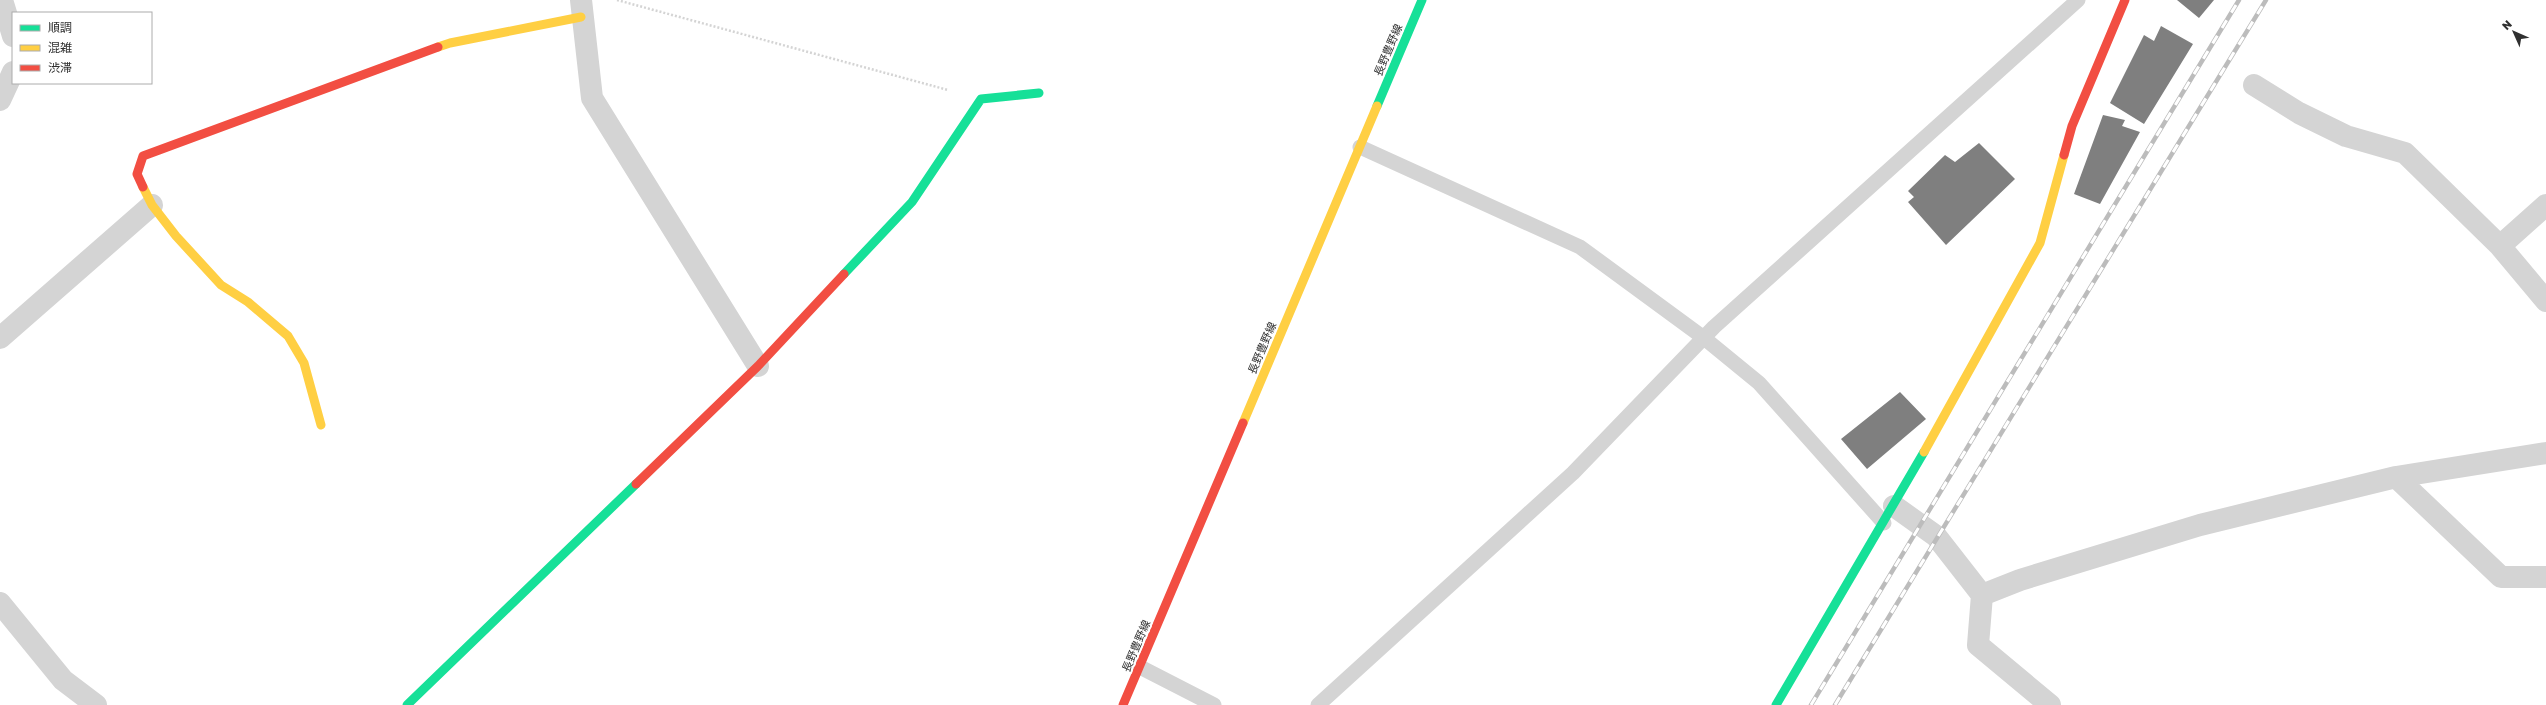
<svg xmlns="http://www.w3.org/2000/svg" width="2546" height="705" viewBox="0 0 2546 705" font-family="'Golos Text','Noto Sans JP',sans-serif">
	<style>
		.building { fill: #7f7f7f }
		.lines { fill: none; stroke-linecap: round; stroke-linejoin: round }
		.path { stroke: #d4d4d4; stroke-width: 2.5; stroke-dasharray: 2 2; stroke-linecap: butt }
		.lane { stroke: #d4d4d4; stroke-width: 15 }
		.street { stroke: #d4d4d4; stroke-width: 22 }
		.fast { stroke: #16e098; stroke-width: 9 }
		.slow { stroke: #ffcf43; stroke-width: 9 }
		.jam { stroke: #f24e42; stroke-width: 9 }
		.rail-casing { stroke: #bcbcbc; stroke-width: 4.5 }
		.rail { stroke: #fff; stroke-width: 3; stroke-dasharray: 9; stroke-linecap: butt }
		.labels { text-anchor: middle; stroke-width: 4; stroke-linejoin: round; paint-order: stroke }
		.street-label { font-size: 11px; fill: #303030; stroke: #fff }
	</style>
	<rect width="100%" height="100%" fill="#fff"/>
	<path class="building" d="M 2177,0 L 2214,0 L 2199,18 Z
		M 2161,26 L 2193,44 L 2144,124 L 2110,103 L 2144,35 L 2154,41 Z
		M 2103,115 L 2125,120 L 2122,126 L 2140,132 L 2100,204 L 2074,194 Z
		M 1979,143 L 2015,179 L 1946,245 L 1908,202 L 1914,197 L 1908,191 L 1945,155 L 1955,162 Z
		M 1900,392 L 1926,419 L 1867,469 L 1841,439 Z"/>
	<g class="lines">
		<path class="path" d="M 617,0 L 948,90"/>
		<path class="lane" d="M 1360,147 L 1580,247 L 1704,338 L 1759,383 L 1884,523
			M 1140,667 L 1214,705
			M 1318,705 L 1573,473 L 1714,327 L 2078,0"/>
		<path class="street" d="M 2,0 L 13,36
			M 581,0 L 592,98 L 758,366
			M 2254,85 L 2299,113 L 2346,136 L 2405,153 L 2500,246 L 2546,301
			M 0,100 L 13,72
			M 2500,246 L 2546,205
			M 0,338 L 152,205
			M 2396,477 L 2501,577 L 2546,577
			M 1894,506 L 1936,536 L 1982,595
			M 0,603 L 63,680 L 96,705
			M 2050,705 L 1978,645 L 1982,595 L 2020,580 L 2200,525 L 2396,477 L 2546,453"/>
		<path class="fast" d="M 1377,106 L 1422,0
			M 844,274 L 912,202 L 981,99 L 1039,93
			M 407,705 L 636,484
			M 1776,705 L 1924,452"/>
		<path class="slow" d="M 438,47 L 450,43 L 581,17
			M 143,187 L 152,205 L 176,236 L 221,285 L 248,302 L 288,336 L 304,363 L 321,425
			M 1243,423 L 1377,106
			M 1924,452 L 2040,243 L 2064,155"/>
		<path class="jam" d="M 2064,155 L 2072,126 L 2125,0
			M 143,187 L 137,174 L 143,156 L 438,47
			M 636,484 L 758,366 L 844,274
			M 1123,705 L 1243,423"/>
		<g class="rail-casing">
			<path id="rail" d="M 1811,705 L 2239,0
				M 1835,705 L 2266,0"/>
		</g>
		<use href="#rail" class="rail"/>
	</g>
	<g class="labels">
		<g class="street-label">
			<text transform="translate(1388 50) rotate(-67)" y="4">長野豊野線</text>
			<text transform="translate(1262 348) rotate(-67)" y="4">長野豊野線</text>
			<text transform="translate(1136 646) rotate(-67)" y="4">長野豊野線</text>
		</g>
	</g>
	<rect x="12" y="12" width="140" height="72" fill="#ffffff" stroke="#acacac"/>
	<rect x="20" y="25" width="20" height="6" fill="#16e098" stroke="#acacac"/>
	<text x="48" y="32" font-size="12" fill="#303030">順調</text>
	<rect x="20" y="45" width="20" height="6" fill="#ffcf43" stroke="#acacac"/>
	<text x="48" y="52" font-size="12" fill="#303030">混雑</text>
	<rect x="20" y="65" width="20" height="6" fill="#f24e42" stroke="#acacac"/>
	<text x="48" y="72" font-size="12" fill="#303030">渋滞</text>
	<g transform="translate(2514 32) rotate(315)" stroke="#ffffff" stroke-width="3" paint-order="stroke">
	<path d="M0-3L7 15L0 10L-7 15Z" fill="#303030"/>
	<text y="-6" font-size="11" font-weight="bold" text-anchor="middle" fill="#303030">N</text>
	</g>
</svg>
